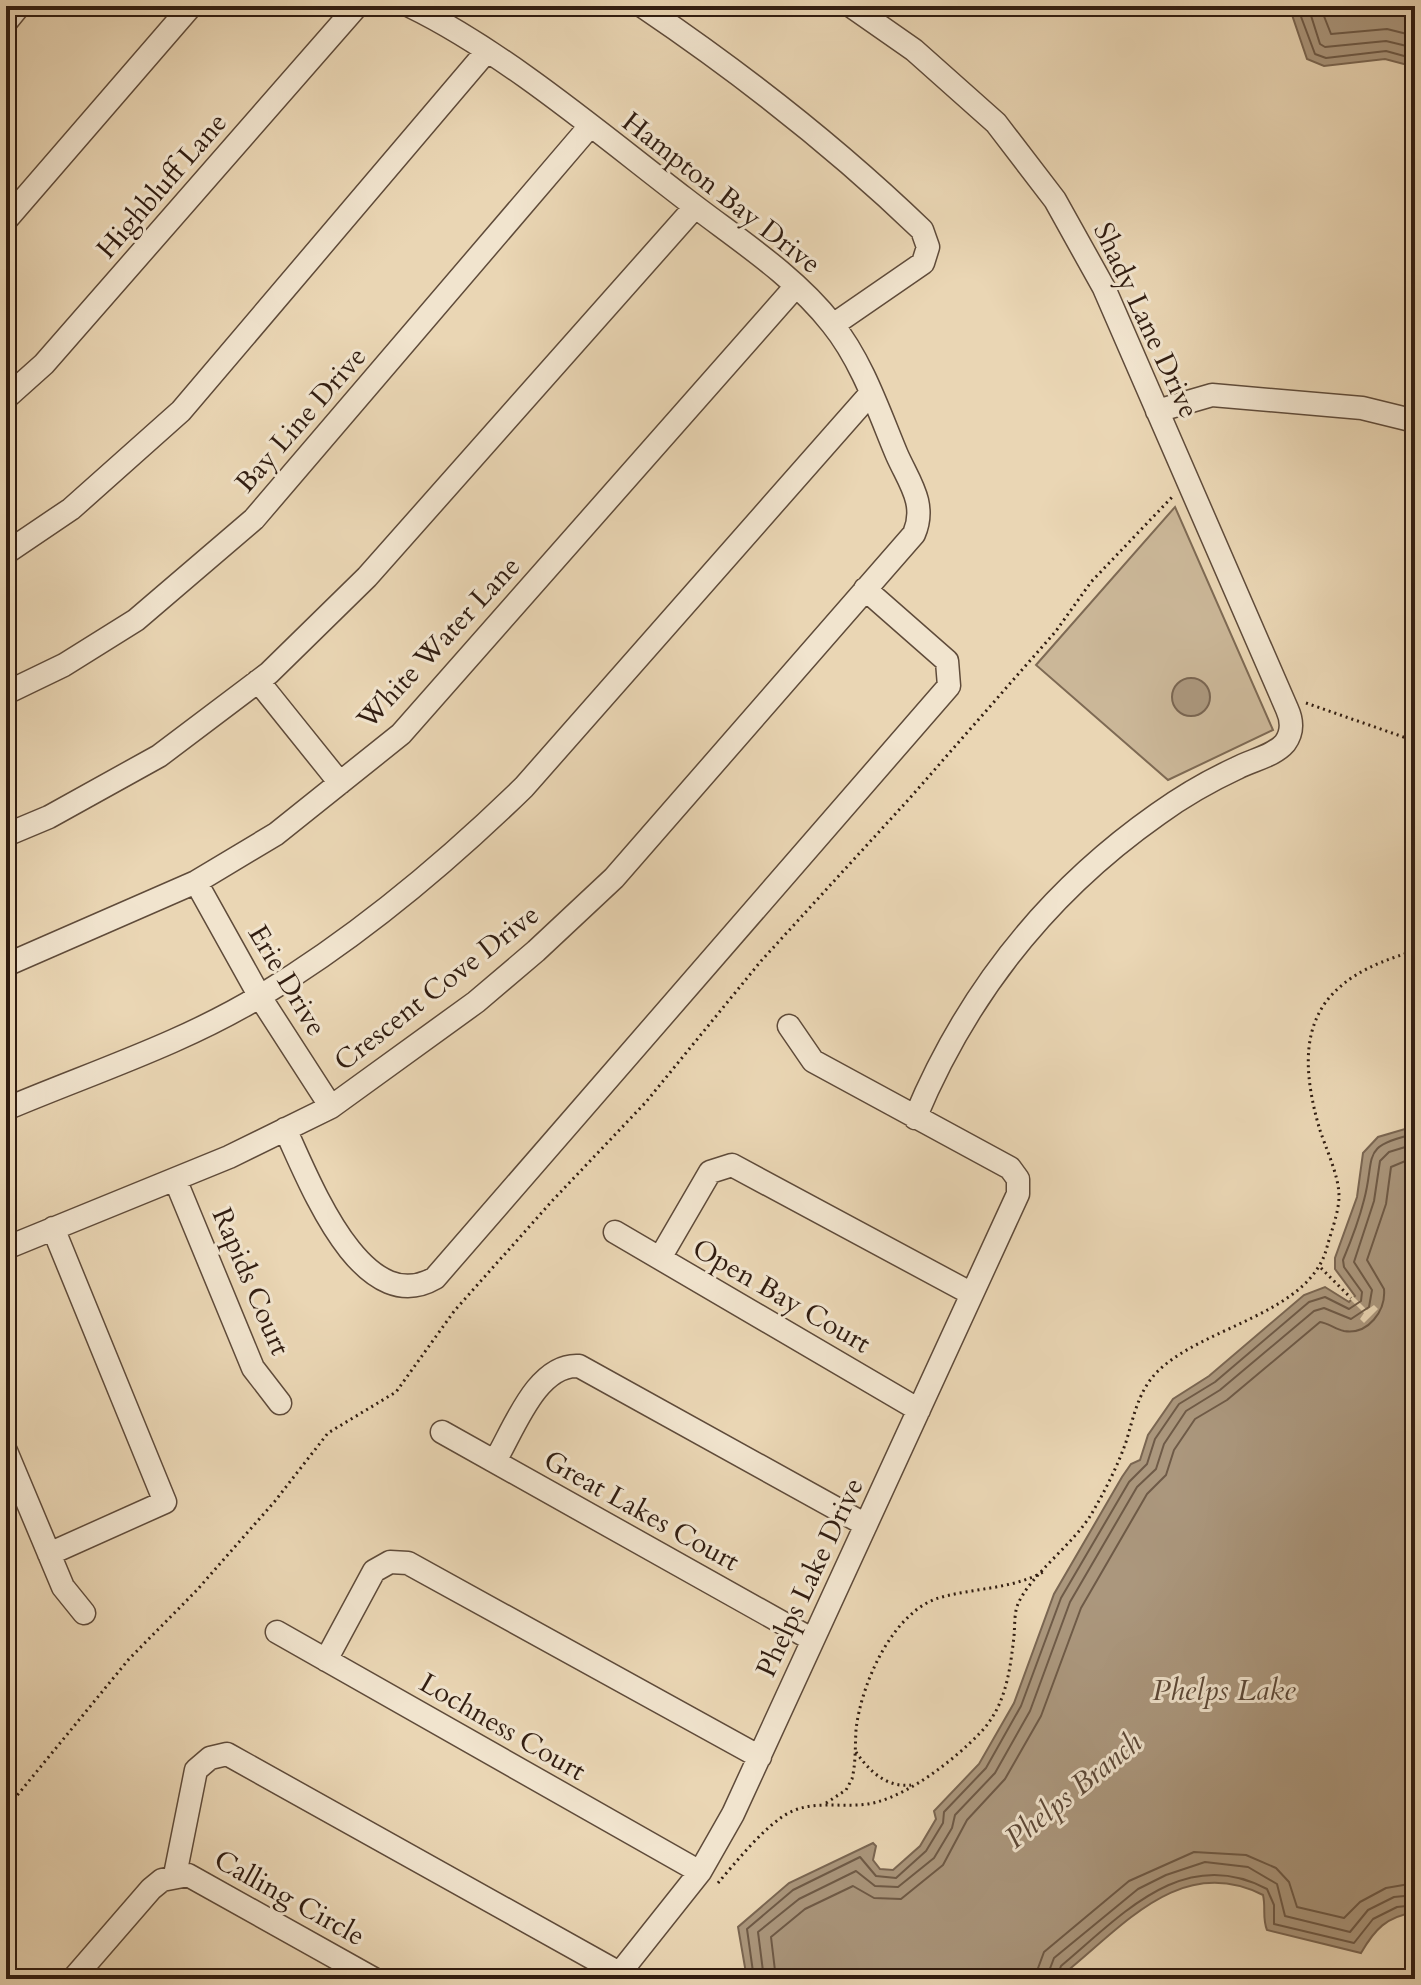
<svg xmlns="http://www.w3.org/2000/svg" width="1421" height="1985" viewBox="0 0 1421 1985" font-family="Cardo,serif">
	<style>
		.green { fill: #cbb798; stroke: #7e6a54; stroke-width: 2 }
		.water { fill: #ab977d; stroke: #7a6652; stroke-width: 2 }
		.pier { fill: #ead6b4 }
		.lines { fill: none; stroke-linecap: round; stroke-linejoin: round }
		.shore { stroke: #6e5a47; stroke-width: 2 }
		.minor-casing { stroke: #5f4b3a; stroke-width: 25 }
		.path { stroke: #311d11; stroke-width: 3; stroke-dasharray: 2 4; stroke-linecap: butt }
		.minor { stroke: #f1e4ce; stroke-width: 22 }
		.labels { text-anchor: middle; stroke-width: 6; stroke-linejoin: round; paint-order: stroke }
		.street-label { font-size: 28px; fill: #311d11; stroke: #f1e4ce }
		.water-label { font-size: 30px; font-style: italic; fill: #5c4837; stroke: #f1e4ce }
	</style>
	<rect width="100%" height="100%" fill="#ead6b4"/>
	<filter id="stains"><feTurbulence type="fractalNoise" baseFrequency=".0025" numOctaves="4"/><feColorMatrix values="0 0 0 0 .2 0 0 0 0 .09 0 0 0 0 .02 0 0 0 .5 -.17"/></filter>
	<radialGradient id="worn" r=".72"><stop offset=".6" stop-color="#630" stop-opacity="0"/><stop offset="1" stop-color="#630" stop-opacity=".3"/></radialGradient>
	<path class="green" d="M 1175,507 L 1273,730 L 1168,780 L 1036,665 Z"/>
	<path class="water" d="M 1289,6 L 1415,6 L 1415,67 L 1385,59 L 1324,66 L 1307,59 Z
		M1172 697a19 19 0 1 1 38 0a19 19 0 1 1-38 0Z
		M 1415,1126 L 1415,1912 C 1386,1917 1375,1929 1361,1953 L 1267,1930 C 1262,1918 1266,1908 1263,1895 C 1182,1854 1125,1924 1066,1972 L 1062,1979 L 747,1979 L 738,1927 L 789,1883 L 873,1843 L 876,1846 L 873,1860 L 880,1869 L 893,1870 L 920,1846 L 936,1819 L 934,1811 L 979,1764 L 1014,1703 L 1054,1594 L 1122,1477 L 1131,1464 L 1140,1460 L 1148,1435 L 1173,1399 L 1209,1376 L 1304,1295 L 1325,1287 L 1349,1302 L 1355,1296 L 1335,1269 L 1335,1258 L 1357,1197 L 1363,1153 L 1378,1137 Z"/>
	<path class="pier" d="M 1353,1296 L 1367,1310 L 1374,1305 L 1378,1309 L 1364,1323 L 1360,1319 L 1364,1313 L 1350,1299 Z"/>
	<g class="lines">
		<path class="shore" d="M 1297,6 L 1315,54 L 1326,58 L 1386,51 L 1415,59
			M 1308,6 L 1320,44 L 1325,47 L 1386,41 L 1415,48
			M 1320,6 L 1331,34 L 1387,29 L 1415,36
			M 754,1979 L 747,1929 L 793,1890 L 860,1857 L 876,1876 L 896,1878 L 926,1851 L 943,1823 L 944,1812 L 986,1768 L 1021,1706 L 1061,1598 L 1129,1482 L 1147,1464 L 1155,1439 L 1179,1404 L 1215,1382 L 1309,1302 L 1325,1297 L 1349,1309 L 1361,1301 L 1362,1292 L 1344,1267 L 1343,1260 C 1351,1241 1359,1220 1364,1200 C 1376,1156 1359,1146 1415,1134
			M 764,1979 L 758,1932 L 799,1899 L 856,1871 L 875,1886 L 898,1887 L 934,1858 L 952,1828 L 955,1815 L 995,1773 L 1030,1711 L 1070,1602 L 1137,1487 L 1156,1469 L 1164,1444 L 1186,1411 L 1220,1390 L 1314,1311 L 1324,1308 L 1351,1319 L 1369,1307 L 1372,1290 L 1354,1262 L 1374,1201 L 1380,1161 L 1389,1152 L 1415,1144
			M 776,1979 L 771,1937 L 805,1909 L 853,1886 L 874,1898 L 901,1899 L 943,1865 L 967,1820 L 1005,1779 L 1041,1716 L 1081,1608 L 1147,1494 L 1166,1475 L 1174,1450 L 1195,1419 L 1227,1400 L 1320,1322 C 1328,1323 1335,1329 1344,1331 C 1368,1335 1386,1311 1384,1289 L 1367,1260 L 1386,1204 L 1391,1167 L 1415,1157
			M 1034,1979 L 1044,1952 L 1129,1881 L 1194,1852 L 1246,1855 L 1276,1868 L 1289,1882 L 1297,1907 L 1344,1918 L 1360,1902 L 1386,1888 L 1415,1883
			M 1046,1979 L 1054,1958 L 1138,1889 L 1166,1875 L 1205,1862 L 1248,1867 L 1277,1884 L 1285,1916 L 1350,1932 L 1368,1910 L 1394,1897 L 1415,1895
			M 1056,1979 L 1061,1966 C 1121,1916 1183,1844 1267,1889 L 1274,1905 L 1274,1924 L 1354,1943 L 1373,1919 L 1397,1907 L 1415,1905"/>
		<g class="minor-casing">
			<path id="minor" d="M 642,6 C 741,73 836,147 922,230 L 928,247 L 923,263 L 833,325
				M 851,6 L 914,50 L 996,123 L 1055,200 L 1104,288 L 1287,709 C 1292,720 1293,732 1285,743 C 1274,756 1252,760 1237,768 C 1209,781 1183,796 1158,814 C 1047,892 967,993 915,1118
				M 6,22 L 19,6
				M 6,220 L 191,6
				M 6,398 L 44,364 L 357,6
				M 1157,411 L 1212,395 L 1362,408 L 1415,421
				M 6,553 L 71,509 L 181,411 L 486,52
				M 258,681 L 340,783
				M 6,693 L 64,665 L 136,620 L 254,519 L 590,126
				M 6,835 L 49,817 L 159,756 L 269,673 L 367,577 L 695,207
				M 196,882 L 260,997 L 331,1107
				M 6,965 L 196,882 L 276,834 L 401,734 L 796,286
				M 6,1109 C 91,1073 184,1043 262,995 C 358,937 444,865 524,787 L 871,393
				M 285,1129 C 308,1177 361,1321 435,1278 L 949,686 L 947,661 L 865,589
				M 175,1179 L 253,1368 L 280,1403
				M 615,1232 L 919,1410
				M 6,1248 L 229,1157 L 331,1107 L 476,1002 L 536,951 L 614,878 L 914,534 C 927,504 909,482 897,455 C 879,412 862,361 832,324 C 793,274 734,237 684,198 C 602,135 503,51 410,6
				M 660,1258 L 710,1172 L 732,1165 L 972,1294
				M 442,1432 L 813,1640
				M 6,1451 L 63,1587 L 84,1613
				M 495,1461 C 514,1429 537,1363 579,1366 L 866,1525
				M 49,1554 L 165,1502 L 53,1228
				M 277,1632 L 700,1872
				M 326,1660 L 374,1571 L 390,1562 L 408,1563 L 760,1757
				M 175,1875 L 196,1770 L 210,1758 L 227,1754 L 621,1974
				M 73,1979 L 151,1889 L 162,1880 L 188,1875 L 374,1979
				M 615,1979 L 700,1872 L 733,1814 L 1018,1194 L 1018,1179 L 1010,1168 L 813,1061 L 789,1026"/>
		</g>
		<path class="path" d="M 1306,703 L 1415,741
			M 1321,1268 L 1351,1298
			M 856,1752 C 869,1771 887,1788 911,1785
			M 826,1803 L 846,1790 L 852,1779 C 856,1762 855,1746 856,1730 C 861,1683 894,1609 942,1597 C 975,1588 1012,1589 1043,1572
			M 6,1809 L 129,1659 L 197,1590 L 275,1501 L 328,1433 L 396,1392 L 455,1310 L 553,1200 L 646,1102 L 761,961 L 909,799 L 1056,631 L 1091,582 L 1174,495
			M 718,1883 C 736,1862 759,1833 782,1817 C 812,1796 846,1811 877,1802 C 913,1792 955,1759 980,1733 C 1006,1706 1010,1671 1014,1636 C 1015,1626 1014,1613 1018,1604 C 1030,1575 1074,1544 1092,1513 C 1105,1491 1118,1465 1126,1442 C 1134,1416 1138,1391 1158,1371 C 1204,1326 1310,1314 1327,1247 C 1331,1232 1339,1212 1339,1196 C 1339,1175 1325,1147 1319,1127 C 1291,1029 1316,978 1415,951"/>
		<use href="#minor" class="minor"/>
	</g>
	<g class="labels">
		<g class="street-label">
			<text transform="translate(161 185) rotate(-49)" y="10">Highbluff Lane</text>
			<text transform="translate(722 192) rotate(38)" y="10">Hampton Bay Drive</text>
			<text transform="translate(1147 320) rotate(65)" y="10">Shady Lane Drive</text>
			<text transform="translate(300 419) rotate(-49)" y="10">Bay Line Drive</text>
			<text transform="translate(438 642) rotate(-47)" y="10">White Water Lane</text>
			<text transform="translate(288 980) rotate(59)" y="10">Erie Drive</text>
			<text transform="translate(436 987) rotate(-38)" y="10">Crescent Cove Drive</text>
			<text transform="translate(252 1281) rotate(67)" y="10">Rapids Court</text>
			<text transform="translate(782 1295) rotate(30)" y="10">Open Bay Court</text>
			<text transform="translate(642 1510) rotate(29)" y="10">Great Lakes Court</text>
			<text transform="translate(809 1577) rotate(-65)" y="10">Phelps Lake Drive</text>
			<text transform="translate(503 1726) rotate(30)" y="10">Lochness Court</text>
			<text transform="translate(290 1897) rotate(29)" y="10">Calling Circle</text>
		</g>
		<g class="water-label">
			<text x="1224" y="1700">Phelps Lake</text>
			<text transform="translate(1073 1790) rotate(-39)" y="10">Phelps Branch</text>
		</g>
	</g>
	<rect width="1421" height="1985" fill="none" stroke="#ead6b4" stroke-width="32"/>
	<rect x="8" y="8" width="1405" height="1969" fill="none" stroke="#311d11" stroke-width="4"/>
	<rect x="16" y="16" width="1389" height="1953" fill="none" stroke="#311d11" stroke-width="2"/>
	<rect width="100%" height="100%" filter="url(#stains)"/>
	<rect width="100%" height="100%" fill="url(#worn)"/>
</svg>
